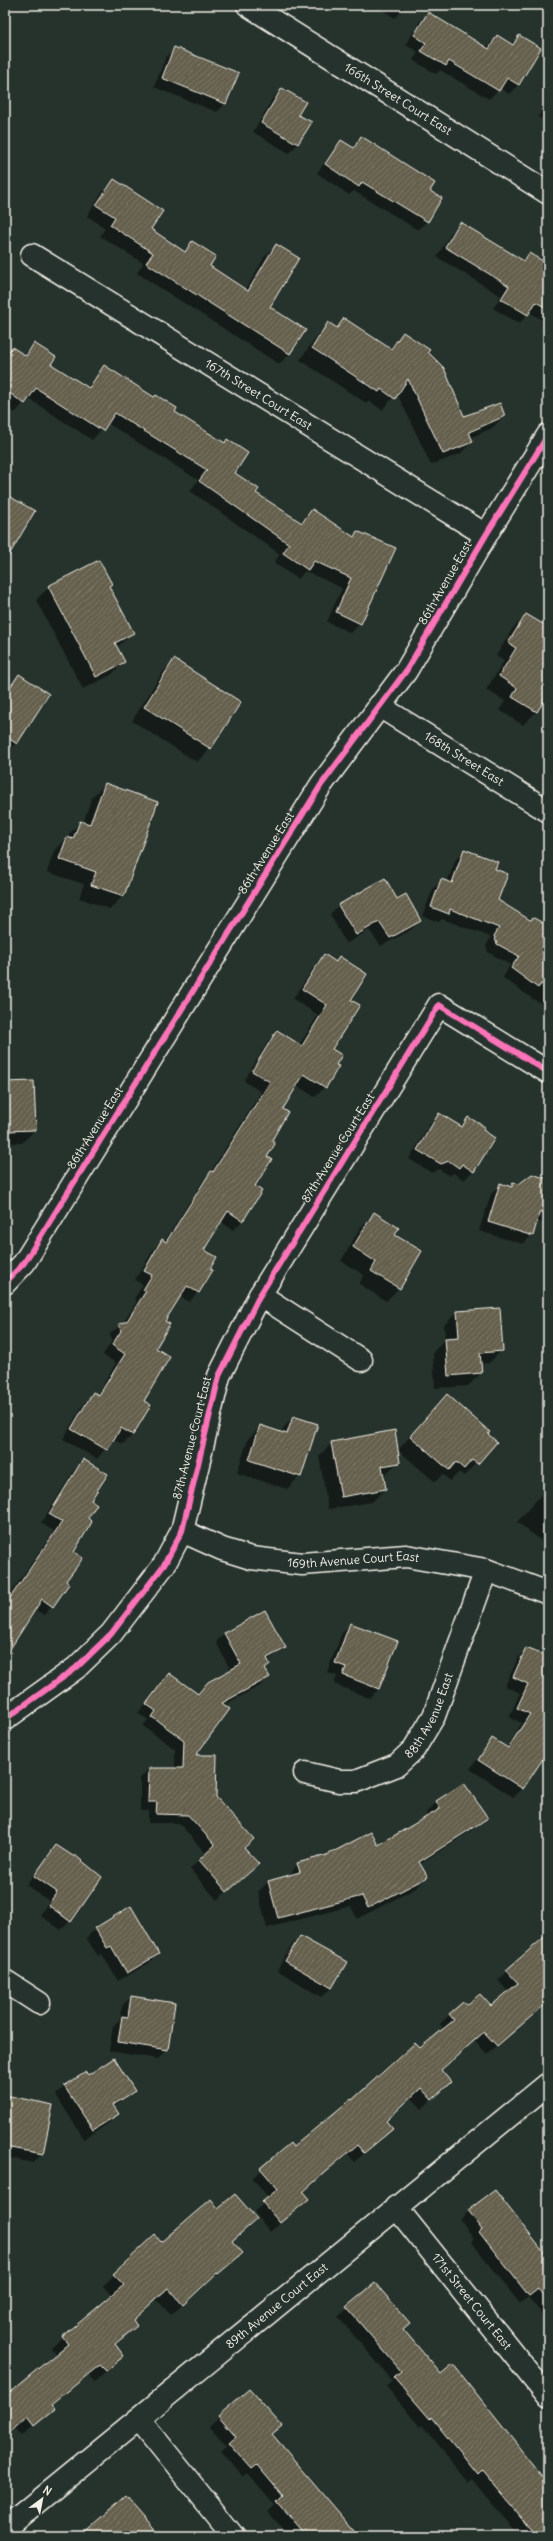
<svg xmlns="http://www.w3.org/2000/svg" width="553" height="2541" viewBox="0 0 553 2541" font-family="Delius,sans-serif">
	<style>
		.shadow { fill: #0007 }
		.building { fill: url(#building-hatch); stroke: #f4f1e8 }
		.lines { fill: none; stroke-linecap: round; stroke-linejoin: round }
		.minor-casing { stroke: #f4f1e8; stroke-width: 25 }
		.minor { stroke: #26332d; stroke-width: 22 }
		.cycleway-casing { stroke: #26332d; stroke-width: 8 }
		.cycleway { stroke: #fb73b8; stroke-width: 6 }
		.labels { text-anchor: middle; stroke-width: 3; stroke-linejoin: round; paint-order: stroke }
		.street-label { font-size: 12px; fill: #f4f1e8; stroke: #26332d }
	</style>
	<defs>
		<pattern id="building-hatch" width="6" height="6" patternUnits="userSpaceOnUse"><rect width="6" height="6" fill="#65604e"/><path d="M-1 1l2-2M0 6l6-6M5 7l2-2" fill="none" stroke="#7c7768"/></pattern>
	</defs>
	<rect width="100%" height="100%" fill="#26332d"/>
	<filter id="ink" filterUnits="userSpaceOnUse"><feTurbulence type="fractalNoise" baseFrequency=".025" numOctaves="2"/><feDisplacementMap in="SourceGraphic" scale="8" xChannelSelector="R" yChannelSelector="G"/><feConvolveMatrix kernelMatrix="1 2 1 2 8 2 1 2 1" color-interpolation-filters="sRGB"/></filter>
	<g filter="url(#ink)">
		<path class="shadow" d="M 375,5 L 407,5 L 395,18 Z
			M 428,13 L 486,48 L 497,36 L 511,44 L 519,36 L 540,49 L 518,85 L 509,94 L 500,88 L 489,99 L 440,70 L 436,74 L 413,60 L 418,52 L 406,45 L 419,22 Z
			M 175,48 L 226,103 L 217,112 L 154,87 L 166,57 Z
			M 282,89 L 297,115 L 310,123 L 298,144 L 289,153 L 253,132 L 273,98 Z
			M 548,100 L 548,122 L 538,117 Z
			M 361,138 L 429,191 L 427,221 L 418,230 L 354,191 L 349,195 L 317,173 L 341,141 L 352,148 Z
			M 114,181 L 149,230 L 183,252 L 192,242 L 208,266 L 245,291 L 265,256 L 276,246 L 269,307 L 290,354 L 279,364 L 137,273 L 143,263 L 100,236 L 105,228 L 87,216 L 103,191 Z
			M 460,224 L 522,261 L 529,254 L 548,265 L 548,314 L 542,320 L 529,312 L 519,324 L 493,308 L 501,296 L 437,257 L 451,233 Z
			M 344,319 L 389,349 L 403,333 L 427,352 L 463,417 L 504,416 L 492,428 L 470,438 L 472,442 L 460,454 L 431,465 L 397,393 L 382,410 L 369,401 L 366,403 L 300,360 L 317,336 L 329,324 L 335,328 Z
			M 35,344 L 50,364 L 87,388 L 104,366 L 224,444 L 227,440 L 234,473 L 255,494 L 300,523 L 312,510 L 352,537 L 357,532 L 360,623 L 351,633 L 327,622 L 342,588 L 305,571 L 298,579 L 274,563 L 280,554 L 190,491 L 198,480 L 107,423 L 92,440 L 28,398 L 15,413 L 5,406 L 5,355 L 12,348 L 24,356 Z
			M 109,586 L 133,633 L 116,648 L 124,662 L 111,675 L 83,689 L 36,600 L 49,587 Z
			M 526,615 L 548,629 L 548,692 L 536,712 L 523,725 L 499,710 L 505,701 L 486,690 L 504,661 L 496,656 L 513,628 Z
			M 174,660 L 239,703 L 210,749 L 197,762 L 132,721 L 162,673 Z
			M 19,675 L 48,694 L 16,743 L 7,752 L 5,751 L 5,691 Z
			M 105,784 L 156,802 L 123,896 L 110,909 L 79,898 L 84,884 L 47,872 L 54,851 L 80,822 L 83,823 L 92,797 Z
			M 465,850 L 494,870 L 497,901 L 548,928 L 548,1006 L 533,999 L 503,978 L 510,965 L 488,952 L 486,946 L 491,937 L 442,919 L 439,922 L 422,916 L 433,889 L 442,880 L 447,882 L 456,859 Z
			M 397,900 L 420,921 L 411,930 L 381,946 L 369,930 L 346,944 L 330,914 L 339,905 Z
			M 324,956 L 335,963 L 340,958 L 350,1000 L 331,1049 L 325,1087 L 315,1097 L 296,1085 L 281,1109 L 243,1220 L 233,1230 L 220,1221 L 202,1250 L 198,1292 L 189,1302 L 179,1296 L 164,1321 L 154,1348 L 142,1401 L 149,1405 L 132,1435 L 123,1444 L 113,1439 L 97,1459 L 63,1439 L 84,1403 L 93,1393 L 97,1395 L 116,1363 L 103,1355 L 112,1341 L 110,1334 L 123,1323 L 137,1301 L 134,1299 L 143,1285 L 135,1280 L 153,1250 L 162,1241 L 164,1242 L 202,1182 L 210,1173 L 261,1092 L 244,1081 L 268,1041 L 278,1032 L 299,1045 L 318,1015 L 293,999 L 315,965 Z
			M 5,1083 L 35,1130 L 22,1143 L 5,1143 Z
			M 439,1115 L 460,1127 L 469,1119 L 473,1171 L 464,1180 L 453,1173 L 450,1176 L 439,1169 L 432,1173 L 409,1159 L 430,1124 Z
			M 548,1180 L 548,1225 L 536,1221 L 532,1235 L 523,1244 L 479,1231 L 491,1194 L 500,1185 L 509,1187 L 513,1183 L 519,1185 Z
			M 374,1214 L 394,1235 L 399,1288 L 386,1301 L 359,1284 L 364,1275 L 341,1261 L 361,1227 Z
			M 499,1309 L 502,1350 L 489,1363 L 480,1364 L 481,1373 L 468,1386 L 435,1388 L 433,1352 L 445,1339 L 444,1325 L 457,1312 Z
			M 447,1395 L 495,1442 L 464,1476 L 459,1472 L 450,1481 L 443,1474 L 435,1482 L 398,1450 Z
			M 293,1417 L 300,1476 L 287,1489 L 237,1473 L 248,1439 L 261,1426 L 279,1433 Z
			M 332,1443 L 399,1462 L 383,1476 L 385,1489 L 372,1502 L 328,1509 L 319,1456 Z
			M 84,1461 L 90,1501 L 87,1518 L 72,1552 L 65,1581 L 52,1606 L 44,1615 L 34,1609 L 5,1650 L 5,1601 L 54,1531 L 41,1523 L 75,1469 Z
			M 548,1487 L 548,1546 L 517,1522 Z
			M 351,1624 L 396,1642 L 378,1689 L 369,1698 L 334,1684 L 337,1676 L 327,1672 L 342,1633 Z
			M 225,1633 L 284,1648 L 267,1661 L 264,1669 L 268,1677 L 260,1686 L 224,1705 L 194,1756 L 243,1848 L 248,1873 L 217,1900 L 190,1869 L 206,1854 L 179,1823 L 148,1823 L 148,1811 L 140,1811 L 140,1778 L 149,1769 L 175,1769 L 175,1749 L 143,1726 L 148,1720 L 138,1713 L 169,1674 L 197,1695 L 208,1683 L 231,1671 L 216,1642 Z
			M 527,1649 L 548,1658 L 548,1749 L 522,1788 L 513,1797 L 470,1769 L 492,1739 L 506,1748 L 522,1723 L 509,1717 L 520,1693 L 505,1686 L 518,1658 Z
			M 464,1784 L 486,1818 L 475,1828 L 420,1864 L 427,1877 L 416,1888 L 357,1919 L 351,1906 L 267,1928 L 258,1892 L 269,1881 L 288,1877 L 298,1864 L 378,1846 L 428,1817 L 426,1813 L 436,1802 Z
			M 56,1846 L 73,1857 L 70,1921 L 61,1930 L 40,1915 L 49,1901 L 26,1885 Z
			M 131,1908 L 158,1954 L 149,1963 L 118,1981 L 102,1954 L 98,1956 L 86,1938 L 95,1929 Z
			M 548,1931 L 548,2002 L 487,2054 L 474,2040 L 440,2071 L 440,2091 L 422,2109 L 411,2097 L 385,2121 L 382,2138 L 354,2162 L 348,2154 L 313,2182 L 302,2193 L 308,2199 L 270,2232 L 254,2212 L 269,2198 L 252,2178 L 420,2049 L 444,2029 L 440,2024 L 450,2014 L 468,2006 L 491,2008 L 509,1993 L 498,1980 L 547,1936 L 545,1933 Z
			M 300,1937 L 346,1963 L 331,1988 L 322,1997 L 277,1970 L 291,1946 Z
			M 131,1997 L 167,2050 L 158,2059 L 109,2051 L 113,2026 L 120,2019 L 122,2006 Z
			M 88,2076 L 134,2091 L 114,2107 L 118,2114 L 109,2123 L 84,2139 L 56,2095 L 65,2086 Z
			M 5,2096 L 52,2106 L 42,2154 L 33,2163 L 5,2157 Z
			M 218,2210 L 256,2219 L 232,2242 L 241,2253 L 171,2315 L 156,2299 L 132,2321 L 136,2326 L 114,2346 L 123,2356 L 112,2367 L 94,2382 L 89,2375 L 78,2383 L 51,2406 L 53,2409 L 22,2436 L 15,2428 L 5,2437 L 5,2397 L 56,2355 L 51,2348 L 112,2296 L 103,2286 L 114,2275 L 161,2243 Z
			M 469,2211 L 542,2253 L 548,2250 L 547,2320 L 528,2297 L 520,2304 L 471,2241 L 474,2238 L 460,2220 Z
			M 375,2284 L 402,2330 L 440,2376 L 548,2485 L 548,2536 L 519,2536 L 472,2478 L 467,2482 L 422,2425 L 420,2427 L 386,2386 L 392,2380 L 338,2317 Z
			M 249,2390 L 281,2426 L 272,2435 L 354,2531 L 358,2528 L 365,2536 L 289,2536 L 268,2512 L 275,2505 L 248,2473 L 243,2477 L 221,2452 L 227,2446 L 209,2426 Z"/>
		<path class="building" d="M 428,12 L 489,49 L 497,35 L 513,45 L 519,35 L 541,48 L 519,85 L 507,78 L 499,91 L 449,61 L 446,66 L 421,51 L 426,43 L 414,35 Z
			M 174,47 L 239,73 L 226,104 L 162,78 Z
			M 282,88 L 306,102 L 298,115 L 312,122 L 298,144 L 261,123 Z
			M 361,136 L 435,183 L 430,191 L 442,198 L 428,222 L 362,182 L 359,187 L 325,164 L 341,140 L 354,148 Z
			M 114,179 L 163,211 L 151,229 L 185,252 L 192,241 L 216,256 L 210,266 L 248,291 L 276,244 L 299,258 L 270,307 L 306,330 L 290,354 L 146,263 L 153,253 L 110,225 L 115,217 L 96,205 Z
			M 460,222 L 524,261 L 529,253 L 548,264 L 548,309 L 536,302 L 528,315 L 501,299 L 509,286 L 445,247 Z
			M 344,318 L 391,349 L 403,332 L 430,350 L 428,352 L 444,368 L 464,416 L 500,403 L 505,416 L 469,432 L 473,442 L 443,454 L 408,379 L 395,399 L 381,389 L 379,392 L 312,348 L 328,322 L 337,328 Z
			M 34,343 L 56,357 L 51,364 L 89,388 L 104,365 L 154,397 L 156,395 L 177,408 L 175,412 L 225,443 L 227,439 L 248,453 L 235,473 L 259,489 L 256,493 L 302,523 L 312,509 L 354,537 L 357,531 L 396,548 L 361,624 L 336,612 L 351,578 L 314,561 L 308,570 L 283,553 L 289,544 L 199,481 L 207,470 L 115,413 L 103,431 L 36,388 L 25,404 L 5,390 L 5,357 L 12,347 L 26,356 Z
			M 5,494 L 35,511 L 5,562 Z
			M 99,560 L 112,584 L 109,586 L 134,633 L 115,643 L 125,662 L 96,677 L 48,586 Z
			M 526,614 L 548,627 L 548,694 L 537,712 L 512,697 L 517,688 L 499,676 L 516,648 L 508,643 Z
			M 174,659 L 241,702 L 211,749 L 144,707 Z
			M 19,674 L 49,694 L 17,744 L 5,736 L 5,695 Z
			M 105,783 L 158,802 L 124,896 L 91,885 L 96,872 L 59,859 L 67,837 L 73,839 L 80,821 L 90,824 Z
			M 464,849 L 498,862 L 495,869 L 508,874 L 498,900 L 530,920 L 534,918 L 548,926 L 548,989 L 541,984 L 538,988 L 511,968 L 519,956 L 497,944 L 494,936 L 499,928 L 450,909 L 449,914 L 431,907 L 441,879 L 452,883 Z
			M 385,878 L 397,899 L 406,894 L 421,921 L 390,938 L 379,922 L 356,935 L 338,905 Z
			M 324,954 L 336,962 L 339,956 L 367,974 L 351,1000 L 360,1005 L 332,1049 L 342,1055 L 336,1065 L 339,1066 L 326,1088 L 304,1074 L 283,1109 L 288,1112 L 272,1140 L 275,1144 L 267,1157 L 272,1159 L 255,1186 L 262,1191 L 243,1221 L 228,1211 L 204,1250 L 217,1257 L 210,1269 L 213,1270 L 199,1293 L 187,1286 L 165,1321 L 170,1324 L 156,1348 L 170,1357 L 144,1401 L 151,1405 L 133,1435 L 121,1428 L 107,1450 L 71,1429 L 93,1392 L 99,1395 L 125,1354 L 112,1345 L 121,1331 L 119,1324 L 127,1321 L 146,1291 L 143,1290 L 152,1275 L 144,1271 L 162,1239 L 166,1242 L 211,1171 L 213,1172 L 270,1082 L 252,1071 L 277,1030 L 302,1046 L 327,1005 L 302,989 Z
			M 34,1081 L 36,1130 L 5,1131 L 5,1082 Z
			M 439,1113 L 462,1127 L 468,1117 L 485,1127 L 483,1130 L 495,1138 L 474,1172 L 462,1164 L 459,1168 L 449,1161 L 441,1164 L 417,1150 Z
			M 532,1174 L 548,1179 L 548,1214 L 540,1211 L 533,1236 L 488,1222 L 500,1183 L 512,1187 L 513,1182 L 519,1184 Z
			M 374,1212 L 399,1228 L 395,1235 L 422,1251 L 400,1289 L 371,1271 L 376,1262 L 353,1247 Z
			M 500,1308 L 503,1351 L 480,1353 L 482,1373 L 448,1376 L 445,1338 L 459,1337 L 457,1311 Z
			M 447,1394 L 490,1432 L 488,1434 L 497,1442 L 478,1464 L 472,1460 L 464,1469 L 456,1462 L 449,1470 L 410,1436 Z
			M 293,1416 L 318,1424 L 301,1477 L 249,1460 L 260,1425 L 287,1434 Z
			M 395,1430 L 400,1463 L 382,1466 L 386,1489 L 341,1497 L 331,1442 Z
			M 83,1459 L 108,1474 L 91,1500 L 97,1504 L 88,1518 L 92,1522 L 74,1552 L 83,1558 L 66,1581 L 69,1584 L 53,1607 L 42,1599 L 5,1657 L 5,1605 L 62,1522 L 49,1514 Z
			M 265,1610 L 286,1648 L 267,1658 L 270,1665 L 265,1669 L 270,1677 L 222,1703 L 230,1709 L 196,1755 L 217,1755 L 216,1797 L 254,1839 L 244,1848 L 259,1864 L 227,1892 L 199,1860 L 215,1845 L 188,1815 L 156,1814 L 157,1802 L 148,1802 L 149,1768 L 183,1768 L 184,1740 L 152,1717 L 156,1711 L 146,1704 L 169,1673 L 198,1694 L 208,1682 L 241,1664 L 224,1633 Z
			M 350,1623 L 398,1641 L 379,1689 L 343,1675 L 346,1667 L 335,1663 Z
			M 548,1640 L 548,1751 L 523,1789 L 478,1760 L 492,1738 L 508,1748 L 530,1714 L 517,1708 L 528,1684 L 513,1677 L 526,1648 L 541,1654 Z
			M 464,1783 L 488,1818 L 419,1862 L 428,1877 L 368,1908 L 362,1896 L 278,1918 L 268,1881 L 300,1872 L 297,1863 L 327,1855 L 371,1832 L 378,1845 L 440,1809 L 436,1801 Z
			M 56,1845 L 73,1856 L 76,1856 L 102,1877 L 71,1922 L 48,1905 L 57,1892 L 34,1876 Z
			M 131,1906 L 159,1954 L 127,1973 L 111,1946 L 107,1948 L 95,1928 Z
			M 548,1934 L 548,2002 L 497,2046 L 484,2032 L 441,2070 L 451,2082 L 432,2100 L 421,2088 L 386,2121 L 393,2129 L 364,2153 L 357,2145 L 324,2173 L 303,2192 L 309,2199 L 280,2223 L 262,2202 L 278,2189 L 260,2168 L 290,2143 L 293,2147 L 351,2099 L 352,2100 L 415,2043 L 420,2048 L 454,2020 L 449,2014 L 463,2002 L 468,2004 L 480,1994 L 491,2006 L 518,1983 L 506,1970 Z
			M 300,1936 L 347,1962 L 332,1988 L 285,1961 Z
			M 131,1996 L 175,2003 L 168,2050 L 118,2042 L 122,2016 L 128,2017 Z
			M 114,2058 L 135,2091 L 113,2105 L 119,2114 L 93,2130 L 64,2086 L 86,2072 L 88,2075 Z
			M 5,2095 L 53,2105 L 43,2154 L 5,2147 Z
			M 495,2190 L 548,2258 L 548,2301 L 538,2289 L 529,2296 L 479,2232 L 482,2229 L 468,2210 Z
			M 235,2194 L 257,2219 L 232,2241 L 243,2253 L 218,2274 L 217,2273 L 183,2305 L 168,2288 L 133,2320 L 137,2326 L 115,2344 L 124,2356 L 106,2371 L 100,2365 L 91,2372 L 51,2405 L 55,2409 L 34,2426 L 27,2417 L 5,2437 L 5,2396 L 68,2344 L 62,2337 L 124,2285 L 113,2274 L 155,2235 L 161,2242 L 211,2199 L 218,2208 Z
			M 375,2283 L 410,2323 L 403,2329 L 441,2374 L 453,2364 L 548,2484 L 548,2528 L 539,2536 L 536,2536 L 481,2470 L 477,2474 L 431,2417 L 430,2419 L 394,2377 L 401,2371 L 346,2307 Z
			M 249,2389 L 282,2426 L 272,2434 L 359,2536 L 306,2536 L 277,2502 L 283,2496 L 257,2465 L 252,2469 L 229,2443 L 236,2437 L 218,2416 Z
			M 126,2496 L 161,2536 L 81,2536 Z"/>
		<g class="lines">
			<g class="minor-casing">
				<g id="minor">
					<path id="s1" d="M 248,5 L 548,193"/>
					<path id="s2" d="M 32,255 L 486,535"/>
					<path id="s3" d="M 379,706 L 548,811"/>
					<path d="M 5,1283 L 24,1263 L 321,785 L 406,671 L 486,535 L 548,435"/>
					<path d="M 260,1295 L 361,1360"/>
					<path id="s4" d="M 182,1531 L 222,1549 L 251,1558 L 302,1564 L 406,1556 L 486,1570 L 548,1593"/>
					<path d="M 5,1719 L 76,1668 L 111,1634 L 164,1565 L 182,1531 L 219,1376 L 260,1295 L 439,1005 L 548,1072"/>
					<path id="s5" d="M 305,1773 L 339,1781 L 356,1781 L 397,1765 L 414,1749 L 434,1716 L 486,1570"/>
					<path d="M 5,1981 L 39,2003"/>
					<path id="s6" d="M 396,2207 L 548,2397"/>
					<path d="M 139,2419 L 233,2536"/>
					<path id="s7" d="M 5,2528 L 548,2084"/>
				</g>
			</g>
			<use href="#minor" class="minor"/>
			<g class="cycleway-casing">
				<path id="cycleway" d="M 5,1283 L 24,1263 L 321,785 L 406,671 L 486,535 L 548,435
					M 5,1719 L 76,1668 L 111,1634 L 164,1565 L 182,1531 L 219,1376 L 260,1295 L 439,1005 L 548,1072"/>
			</g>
			<use href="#cycleway" class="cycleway"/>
		</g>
	</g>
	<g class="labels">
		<g class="street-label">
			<text dy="4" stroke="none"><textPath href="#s1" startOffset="177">166th Street Court East</textPath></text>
			<text dy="4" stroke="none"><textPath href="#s2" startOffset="266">167th Street Court East</textPath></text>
			<text transform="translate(445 583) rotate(-60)" y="4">86th Avenue East</text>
			<text dy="4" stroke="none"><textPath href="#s3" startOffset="100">168th Street East</textPath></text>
			<text transform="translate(266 853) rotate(-58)" y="4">86th Avenue East</text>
			<text transform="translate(95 1128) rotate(-58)" y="4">86th Avenue East</text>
			<text transform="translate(338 1148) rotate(-58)" y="4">87th Avenue Court East</text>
			<text transform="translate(192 1438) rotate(-76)" y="4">87th Avenue Court East</text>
			<text dy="4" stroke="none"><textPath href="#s4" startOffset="177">169th Avenue Court East</textPath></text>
			<text dy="4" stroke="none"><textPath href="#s5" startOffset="156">88th Avenue East</textPath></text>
			<text dy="4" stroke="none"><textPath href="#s6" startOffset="121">171st Street Court East</textPath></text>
			<text dy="4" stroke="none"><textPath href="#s7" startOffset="351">89th Avenue Court East</textPath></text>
		</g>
	</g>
	<rect width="553" height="2541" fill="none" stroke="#26332d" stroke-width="20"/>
	<rect x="10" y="10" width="533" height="2521" fill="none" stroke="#f4f1e8" stroke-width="1.5" filter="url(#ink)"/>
	<g transform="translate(42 2499) rotate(32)" stroke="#26332d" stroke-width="3" paint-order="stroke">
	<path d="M0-3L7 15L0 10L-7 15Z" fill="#f4f1e8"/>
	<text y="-6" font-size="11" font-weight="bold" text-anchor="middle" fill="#f4f1e8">N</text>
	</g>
</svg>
